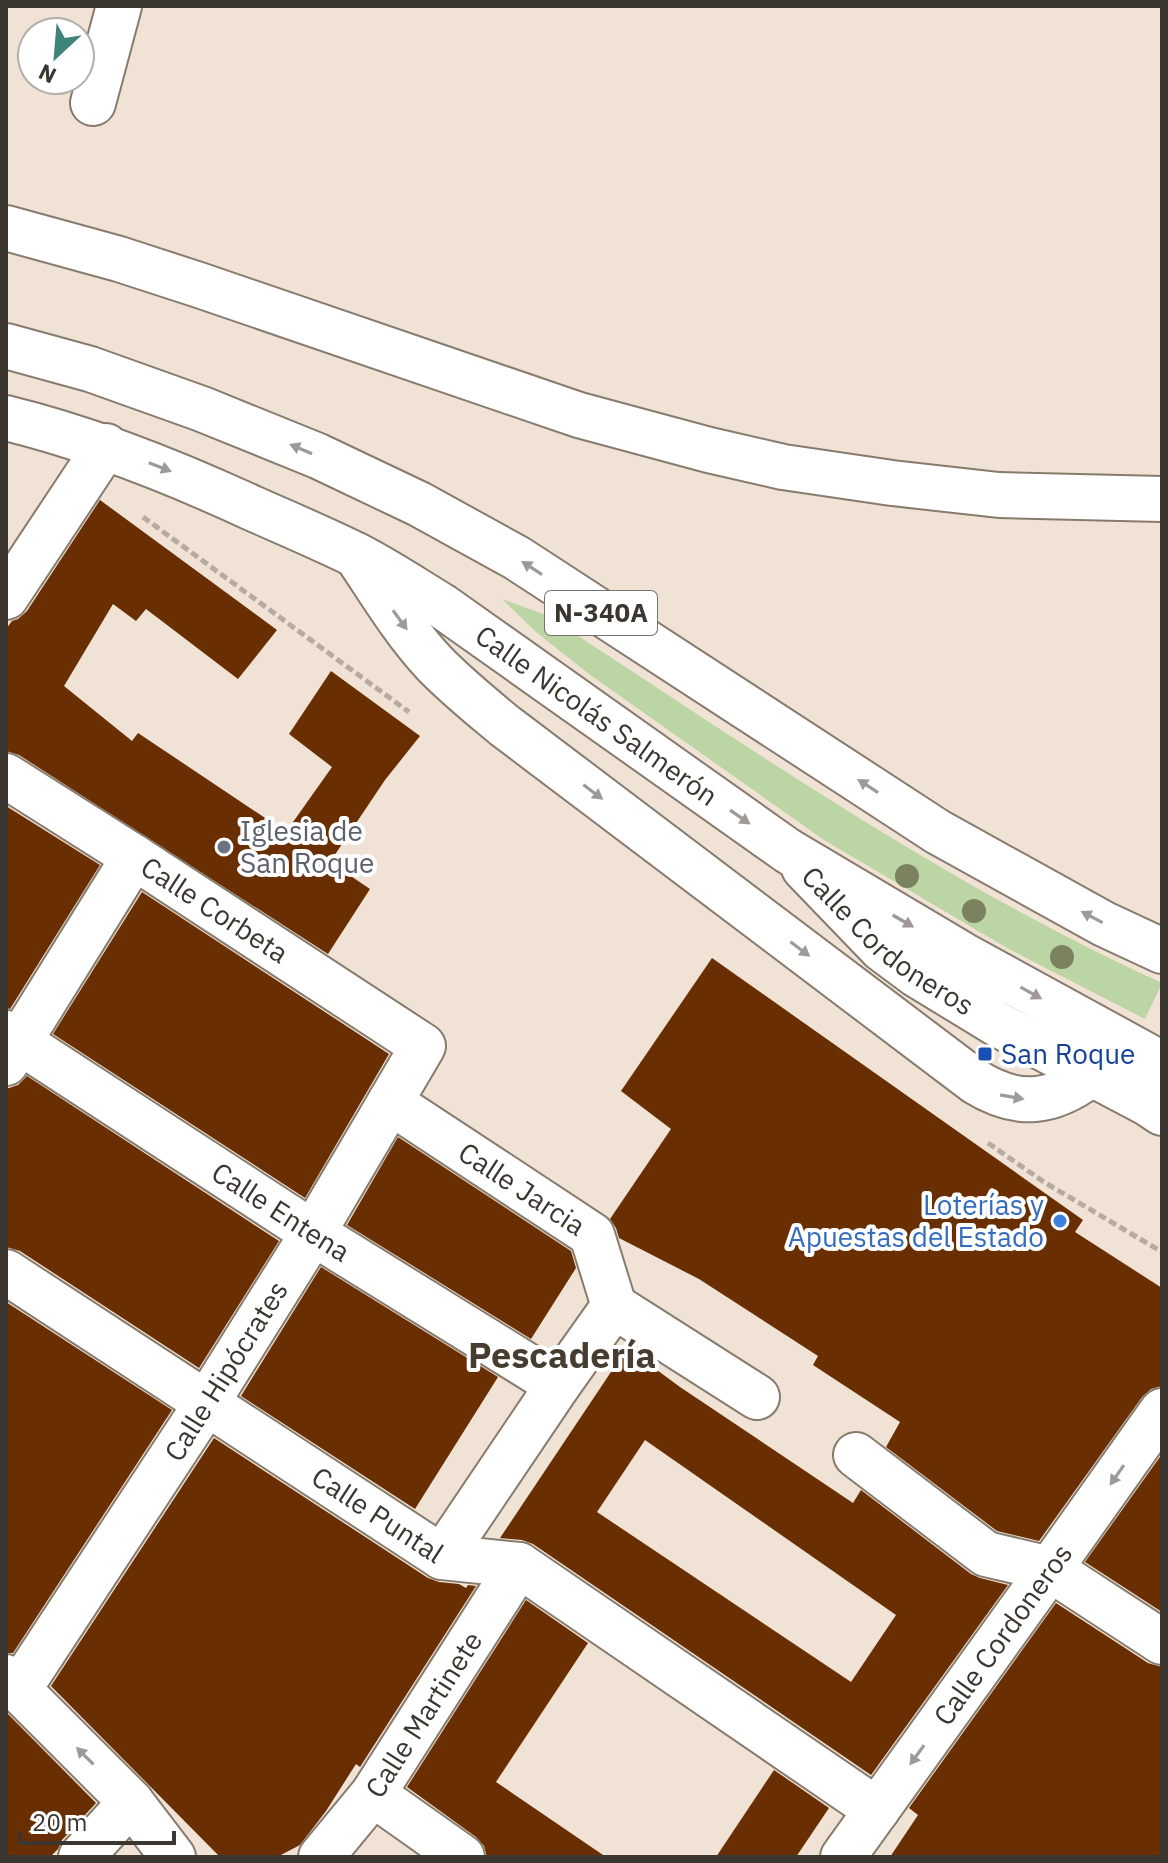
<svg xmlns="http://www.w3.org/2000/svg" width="1168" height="1863" viewBox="0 0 1168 1863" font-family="'IBM Plex Sans',sans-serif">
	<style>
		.green { fill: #bbd5a4 }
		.building { fill: #692e01; fill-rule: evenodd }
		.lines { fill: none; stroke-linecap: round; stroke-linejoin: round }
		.minor-casing { stroke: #877b6e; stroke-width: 48 }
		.highway-casing { stroke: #877b6e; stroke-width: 48 }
		.path { stroke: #b6ab9f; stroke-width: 5; stroke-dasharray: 8 4; stroke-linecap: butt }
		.minor { stroke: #fff; stroke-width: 44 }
		.highway { stroke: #fff; stroke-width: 44 }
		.tree { fill: #7c8260 }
		.oneway { fill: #9d9a98 }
		.worship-dot { fill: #6b7280; stroke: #fff; stroke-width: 3 }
		.transit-dot { fill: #1a4fb4; stroke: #fff; stroke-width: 3 }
		.shop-dot { fill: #3f7fe0; stroke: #fff; stroke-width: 3 }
		.labels { text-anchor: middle; stroke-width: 8; stroke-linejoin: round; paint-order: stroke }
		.shield { fill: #fff; stroke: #76726e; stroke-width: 2 }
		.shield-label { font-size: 26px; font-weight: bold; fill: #3b3630 }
		.street-label { font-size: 28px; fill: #3b3630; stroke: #fff }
		.worship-label { font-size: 28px; fill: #5b616d; stroke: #fff; text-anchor: start }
		.transit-label { font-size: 28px; fill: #164399; stroke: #fff; text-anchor: start }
		.shop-label { font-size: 28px; fill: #366cbe; stroke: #fff; text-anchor: end }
		.district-label { font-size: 36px; font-weight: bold; fill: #473c30; stroke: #fff }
	</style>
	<rect width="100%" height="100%" fill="#f0e2d4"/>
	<path class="green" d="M 502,599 L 546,615 C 746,745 944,884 1162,983 L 1145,1019 L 1007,948 L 824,840 L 589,674 L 536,632 Z"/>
	<path class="building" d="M 100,500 L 277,630 L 238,679 L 146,609 L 136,621 L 113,604 L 64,686 L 132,741 L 138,733 L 286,832 L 332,767 L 289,734 L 331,671 L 420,736 L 385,780 L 330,862 L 370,889 L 328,954 L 19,755 L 6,751 L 6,629 L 12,621 L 18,619 L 27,611 Z
		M 6,806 L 100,865 L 10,1009 L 6,1008 Z
		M 142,892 L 389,1054 L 305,1198 L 53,1034 Z
		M 712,958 L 1083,1220 L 1075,1232 L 1162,1288 L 1162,1386 L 1151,1389 L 1142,1397 L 1039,1541 L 997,1531 L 886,1447 L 900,1422 L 813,1365 L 818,1356 L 699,1279 L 619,1238 L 616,1228 L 610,1219 L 671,1129 L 621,1091 Z
		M 27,1076 L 279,1241 L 199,1368 L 20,1251 L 6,1247 L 6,1089 L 18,1085 Z
		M 398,1137 L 571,1251 L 576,1268 L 531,1339 L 347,1225 Z
		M 321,1267 L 498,1377 L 415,1509 L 241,1396 Z
		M 6,1302 L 172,1410 L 13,1653 L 6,1653 Z
		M 627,1348 L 680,1387 L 853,1503 L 861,1490 L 971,1574 L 980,1578 L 1008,1585 L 871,1775 L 533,1544 L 522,1540 L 500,1538 ZM 645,1440 L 896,1615 L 851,1682 L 597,1512 Z
		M 214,1438 L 428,1578 L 439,1582 L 459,1584 L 466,1588 L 468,1585 L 476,1586 L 360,1767 L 356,1764 L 326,1811 L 300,1845 L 277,1857 L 220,1857 L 51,1686 Z
		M 1162,1454 L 1162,1612 L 1085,1562 Z
		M 526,1600 L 588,1643 L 496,1782 L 606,1857 L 487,1857 L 484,1846 L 476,1837 L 407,1787 Z
		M 1056,1603 L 1148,1663 L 1162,1667 L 1162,1857 L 890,1857 L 918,1815 L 909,1808 Z
		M 6,1712 L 96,1803 L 62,1840 L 58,1849 L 50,1857 L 6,1857 Z
		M 774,1770 L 829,1808 L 796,1857 L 716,1857 Z"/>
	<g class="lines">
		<g class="minor-casing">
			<g id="minor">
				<path d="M 93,103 L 119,6"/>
				<path d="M 6,228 L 119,259 L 199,285 L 579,415 L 709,450 L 783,467 L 892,483 L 999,495 L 1162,499"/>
				<path d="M 356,555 C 381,592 404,631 434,663 C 456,686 481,706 505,726 L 976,1082 C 1018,1108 1052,1104 1090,1075"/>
				<path d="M 6,597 L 106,446"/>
				<path id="s1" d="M 6,776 L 134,857 L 423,1046 L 313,1233 L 206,1404 L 19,1689"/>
				<path id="s2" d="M 804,868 L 882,949 L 917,975 L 999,1025 L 1147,1103 L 1162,1113"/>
				<path id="s3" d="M 6,1033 L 313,1233 L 558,1385"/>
				<path d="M 6,1063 L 134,857"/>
				<path id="s4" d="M 390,1102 L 592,1235 L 614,1306"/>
				<path id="s5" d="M 6,1272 L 442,1557 L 519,1565 L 877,1810"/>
				<path d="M 614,1306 L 757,1397"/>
				<path d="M 856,1455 L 986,1554 L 1050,1569 L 1162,1642"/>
				<path d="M 442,1557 L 558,1385 L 614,1306"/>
				<path d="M 6,1677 L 131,1802 L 173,1857"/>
				<path d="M 373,1794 L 462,1857"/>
				<path d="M 81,1857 L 131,1802"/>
				<path id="s6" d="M 321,1857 L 373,1794 L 519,1565"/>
				<path id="s7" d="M 843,1857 L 1050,1569 L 1162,1411"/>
			</g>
		</g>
		<g class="highway-casing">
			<g id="highway">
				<path d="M 6,346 L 90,369 L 202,409 L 318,456 L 419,504 L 517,558 L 938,832 L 1104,924 L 1162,951"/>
				<path id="s8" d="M 6,418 C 92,439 172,471 252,508 C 288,524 324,539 358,556 C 387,571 414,589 442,606 L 788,851 L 963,955 L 1162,1064"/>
			</g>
		</g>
		<path class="path" d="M 143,517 L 409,712
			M 988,1143 L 1044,1182 L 1162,1252"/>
		<use href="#minor" class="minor"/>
		<use href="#highway" class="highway"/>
	</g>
	<g class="tree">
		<circle cx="907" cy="876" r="12"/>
		<circle cx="974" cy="911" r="12"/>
		<circle cx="1062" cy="957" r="12"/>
	</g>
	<defs><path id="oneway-solid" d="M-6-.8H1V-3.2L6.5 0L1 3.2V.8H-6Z" transform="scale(2)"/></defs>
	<g class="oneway">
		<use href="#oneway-solid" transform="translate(301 449) rotate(-157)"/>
		<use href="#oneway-solid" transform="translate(160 467) rotate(21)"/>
		<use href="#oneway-solid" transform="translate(532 568) rotate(-147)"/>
		<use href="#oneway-solid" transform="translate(400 620) rotate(54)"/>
		<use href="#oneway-solid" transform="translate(868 786) rotate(-147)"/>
		<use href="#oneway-solid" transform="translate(593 792) rotate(37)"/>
		<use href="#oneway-solid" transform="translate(740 817) rotate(35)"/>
		<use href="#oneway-solid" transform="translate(1092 917) rotate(-152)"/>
		<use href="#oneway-solid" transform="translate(903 921) rotate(30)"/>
		<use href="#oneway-solid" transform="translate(800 949) rotate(37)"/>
		<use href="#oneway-solid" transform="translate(1031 993) rotate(29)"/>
		<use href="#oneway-solid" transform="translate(1012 1097) rotate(10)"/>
		<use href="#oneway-solid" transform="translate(1117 1475) rotate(125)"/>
		<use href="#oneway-solid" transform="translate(917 1755) rotate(126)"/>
		<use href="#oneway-solid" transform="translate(85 1756) rotate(-135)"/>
	</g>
	<circle class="worship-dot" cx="224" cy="847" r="8"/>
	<rect class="transit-dot" x="977" y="1046" width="16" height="16" rx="4"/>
	<circle class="shop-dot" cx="1060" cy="1221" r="8"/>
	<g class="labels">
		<rect class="shield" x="545" y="591" width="112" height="44" rx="6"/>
		<g class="shield-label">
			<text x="601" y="622">N-340A</text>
		</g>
		<g class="street-label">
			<text dy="10" stroke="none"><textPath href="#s8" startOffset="666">Calle Nicolás Salmerón</textPath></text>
			<text dy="10" stroke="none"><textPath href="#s1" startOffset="248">Calle Corbeta</textPath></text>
			<text dy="10" stroke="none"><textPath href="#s2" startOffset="112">Calle Cordoneros</textPath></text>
			<text dy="10" stroke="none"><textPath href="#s4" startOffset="158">Calle Jarcia</textPath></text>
			<text dy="10" stroke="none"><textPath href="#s3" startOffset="328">Calle Entena</textPath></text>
			<text transform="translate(226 1371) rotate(-58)" y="10">Calle Hipócrates</text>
			<text dy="10" stroke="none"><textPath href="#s5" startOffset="444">Calle Puntal</textPath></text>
			<text dy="10" stroke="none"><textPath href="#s7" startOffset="274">Calle Cordoneros</textPath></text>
			<text dy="10" stroke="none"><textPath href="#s6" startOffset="176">Calle Martinete</textPath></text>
		</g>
		<g class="worship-label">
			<text x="240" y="841">Iglesia de<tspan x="240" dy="32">San Roque</tspan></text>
		</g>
		<g class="transit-label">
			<text x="1001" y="1064">San Roque</text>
		</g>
		<g class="shop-label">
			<text x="1044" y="1215">Loterías y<tspan x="1044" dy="32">Apuestas del Estado</tspan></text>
		</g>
		<g class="district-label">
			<text x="562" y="1368">Pescadería</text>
		</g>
	</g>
	<rect width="1168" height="1863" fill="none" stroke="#3b3630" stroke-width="16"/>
	<g transform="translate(56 56) rotate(206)"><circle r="38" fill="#ffffff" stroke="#b1afac" stroke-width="2"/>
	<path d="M0-6L14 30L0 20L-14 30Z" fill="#3e847b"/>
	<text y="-12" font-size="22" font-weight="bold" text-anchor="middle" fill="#3b3630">N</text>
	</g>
	<path d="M20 1831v12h154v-12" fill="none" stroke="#3b3630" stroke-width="4"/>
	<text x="32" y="1831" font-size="24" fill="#3b3630" stroke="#ffffff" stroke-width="6" paint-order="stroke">20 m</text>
</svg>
